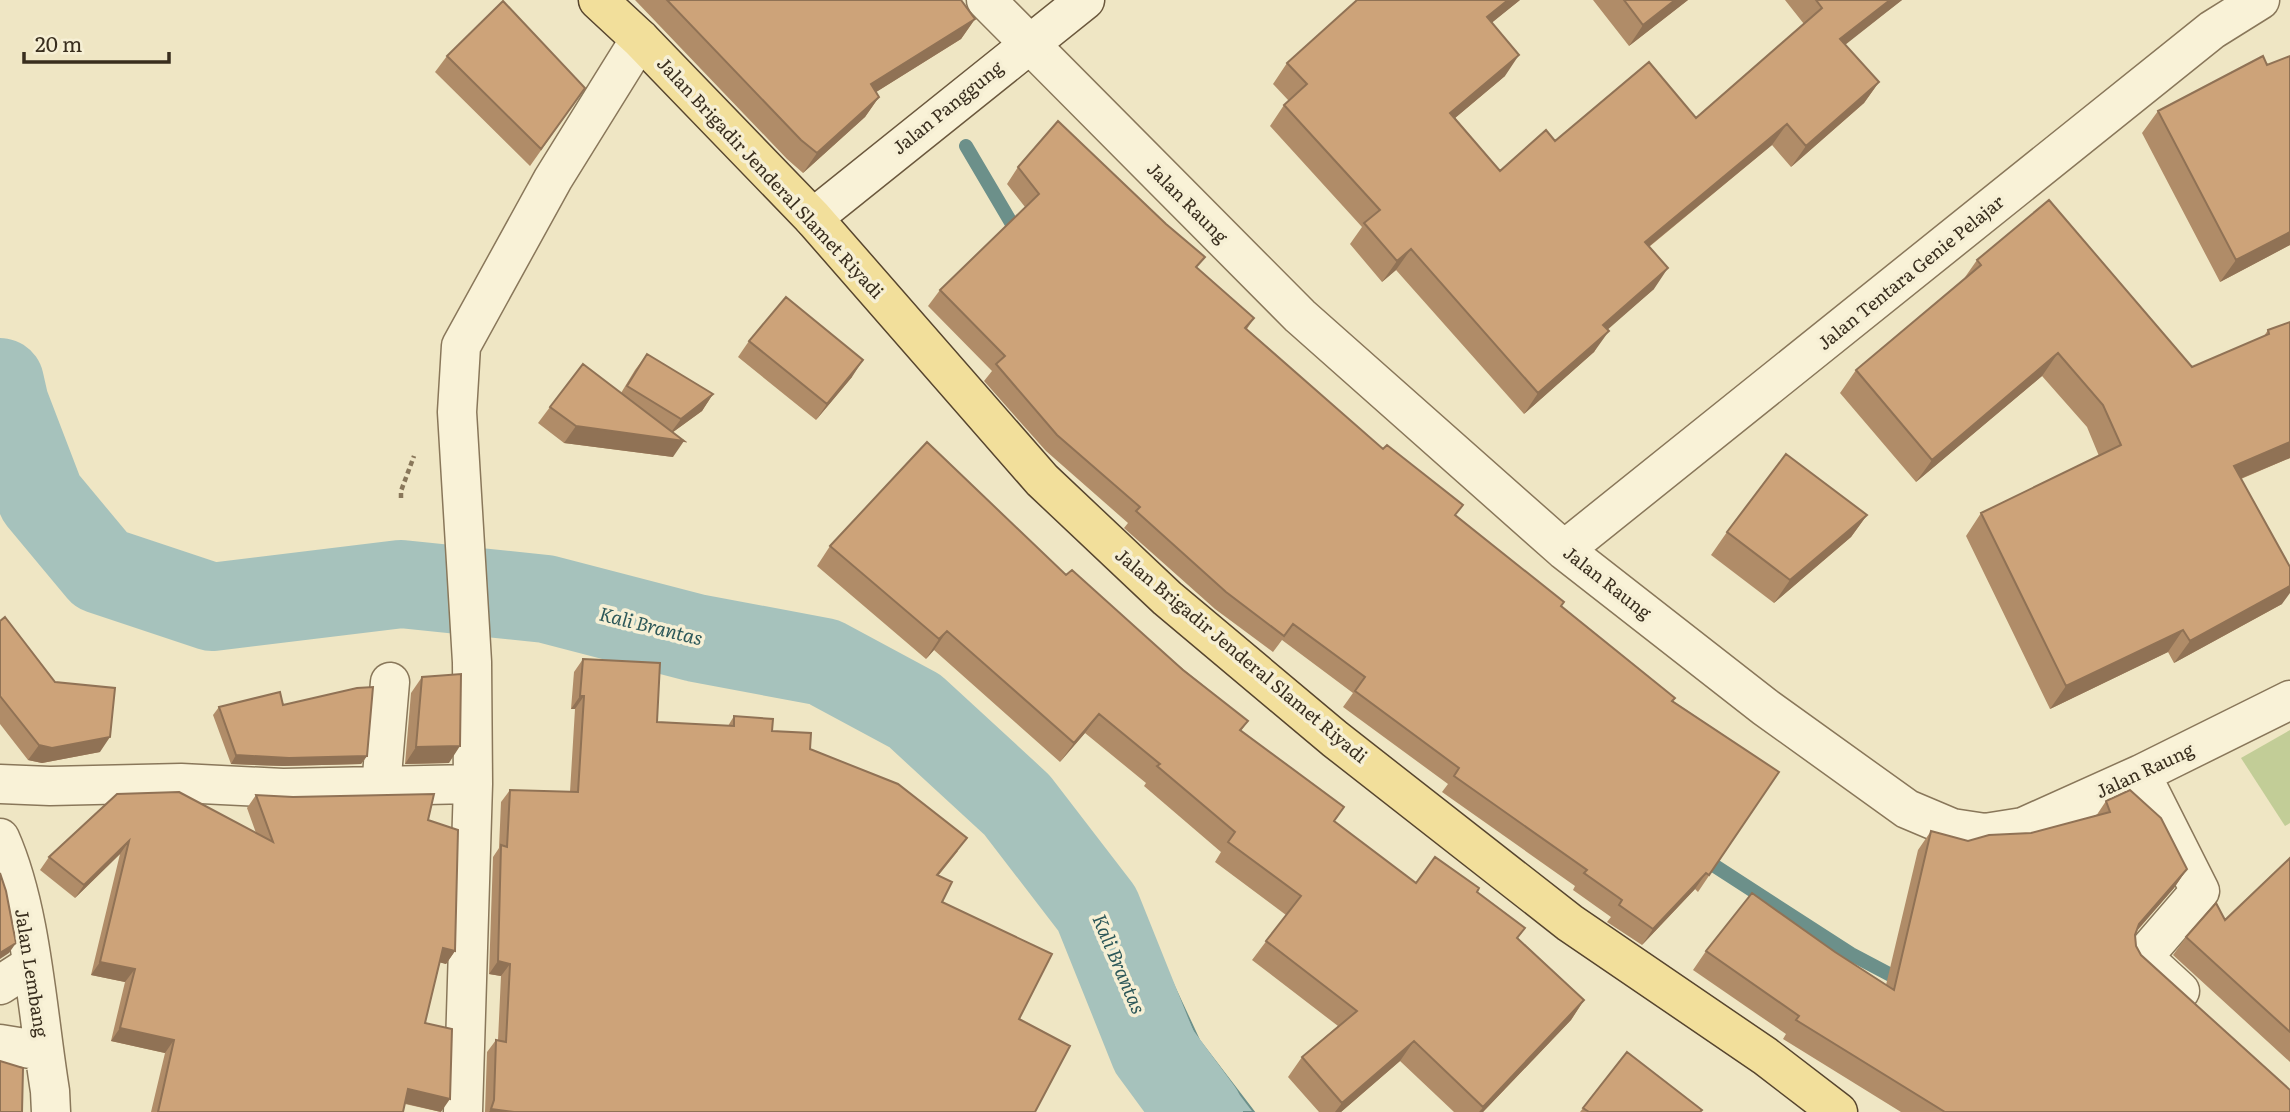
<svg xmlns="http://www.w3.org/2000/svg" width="2290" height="1112" viewBox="0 0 2290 1112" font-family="Literata,serif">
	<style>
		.green { fill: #c2cd97 }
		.water { fill: #a6c2bc; stroke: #6c908a; stroke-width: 2 }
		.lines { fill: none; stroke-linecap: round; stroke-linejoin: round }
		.stream { stroke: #6c908a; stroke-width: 14 }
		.river { stroke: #a6c2bc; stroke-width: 88 }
		.minor-casing { stroke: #89775a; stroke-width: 41 }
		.secondary-casing { stroke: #6b583d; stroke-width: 41 }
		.primary-casing { stroke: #57452e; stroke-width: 41 }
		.path { stroke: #89775a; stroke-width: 4.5; stroke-dasharray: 5 3.5; stroke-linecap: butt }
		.minor { stroke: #f9f2d7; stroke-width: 38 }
		.secondary { stroke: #f9f2d7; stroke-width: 38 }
		.primary { stroke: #f2df9b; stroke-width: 38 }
		.wall { fill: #b08c68 }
		.shaded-wall { fill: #907255 }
		.building { fill: #cda379; stroke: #907255; stroke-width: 2 }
		.labels { text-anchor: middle; stroke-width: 7; stroke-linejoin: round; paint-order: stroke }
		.street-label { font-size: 18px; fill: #392e1e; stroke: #f6efd4 }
		.water-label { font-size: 19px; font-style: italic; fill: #2d5859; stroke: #f6efd4 }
	</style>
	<rect width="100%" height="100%" fill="#efe6c4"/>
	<path class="green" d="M 2290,730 L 2290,823 L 2285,826 L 2241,758 Z"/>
	<path class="water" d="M 1151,937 L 1199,1040 L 1254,1112 L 1160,1112 L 1113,1038 L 1086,987 Z"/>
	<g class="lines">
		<path class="stream" d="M 966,146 L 1019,236
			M 1701,857 L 1851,954 L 1904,982"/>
		<path class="river" d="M 0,382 L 5,404 L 41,498 L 101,570 L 212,607 L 401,584 L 546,599 L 696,638 L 824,662 L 915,711 L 1017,805 L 1097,909 L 1154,1051 L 1199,1112"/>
		<g class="minor-casing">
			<path id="minor" d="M 986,0 L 1300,316 L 1564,550 L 1765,707 L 1907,809 L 1952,828 L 1985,833 L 2023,827 L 2141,774 L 2290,700
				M 1564,550 L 2212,30 L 2260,0
				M 2141,774 L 2200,891 L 2143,957 L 2180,991
				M 0,784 L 50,786 L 181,783 L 283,788 L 473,784
				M 381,787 L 390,682
				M 0,838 C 32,910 37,1011 50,1091 L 51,1112
				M 0,985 L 31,965
				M 0,1044 L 43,1051
				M 463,1112 L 473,784 L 472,662 L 457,412 L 461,346 L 553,179 L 640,39"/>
		</g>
		<g class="secondary-casing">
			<path id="secondary" d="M 813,218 L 1085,0"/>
		</g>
		<g class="primary-casing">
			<path id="primary" d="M 598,0 L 640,39 L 813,218 L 1042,480 L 1167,598 L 1335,739 L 1570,923 L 1765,1056 L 1838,1112"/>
		</g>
		<path class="path" d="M 401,498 L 401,491 L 414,456"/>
		<use href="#minor" class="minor"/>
		<use href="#secondary" class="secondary"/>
		<use href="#primary" class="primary"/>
	</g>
	<path class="wall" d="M 635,0 L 961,0 L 975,19 L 961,39 L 876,92 L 879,97 L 865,117 L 803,173 L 787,159 Z
		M 1520,0 L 1492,22 L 1505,76 L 1455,118 L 1500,171 L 1555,141 L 1696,118 L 1804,24 L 1785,0 L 1902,0 L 1845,44 L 1879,82 L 1864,103 L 1791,167 L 1772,145 L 1649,247 L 1654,289 L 1607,329 L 1594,352 L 1524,414 L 1396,270 L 1382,282 L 1350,244 L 1362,227 L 1270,126 L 1284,105 L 1289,101 L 1273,84 L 1287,63 Z
		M 1593,0 L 1688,0 L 1629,46 Z
		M 447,56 L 585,88 L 530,166 L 435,72 Z
		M 2290,56 L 2290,245 L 2220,282 L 2142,133 L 2158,111 L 2267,65 Z
		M 1018,167 L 1197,268 L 1254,318 L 1247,329 L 1456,516 L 1673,701 L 1779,772 L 1698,892 L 1695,889 L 1642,945 L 1607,922 L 1611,917 L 1573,890 L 1575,886 L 1442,792 L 1448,784 L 1343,707 L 1353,693 L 1282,640 L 1273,652 L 1215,609 L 1124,528 L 1128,523 L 1046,451 L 984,381 L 992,371 L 928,306 L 940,290 L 1025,207 L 1007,184 Z
		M 1977,260 L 2192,367 L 2264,336 L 2268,330 L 2290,322 L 2290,458 L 2241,479 L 2282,604 L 2174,663 L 2168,652 L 2050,709 L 1966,536 L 1981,513 L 2099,456 L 2087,427 L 2042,376 L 1916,482 L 1840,393 L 1856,370 L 1963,280 Z
		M 749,341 L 852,377 L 816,420 L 738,357 Z
		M 647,354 L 713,394 L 702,411 L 673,432 L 673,457 L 564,443 L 538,423 L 550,407 L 621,393 L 635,370 Z
		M 1867,515 L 1851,537 L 1774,603 L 1711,555 L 1727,532 Z
		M 830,546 L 1066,575 L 1248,721 L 1241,731 L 1334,821 L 1416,883 L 1477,892 L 1525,928 L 1518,938 L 1584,1000 L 1571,1020 L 1483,1112 L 1454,1112 L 1400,1061 L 1341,1112 L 1319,1112 L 1288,1077 L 1302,1057 L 1338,1026 L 1252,960 L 1286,915 L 1215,862 L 1221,852 L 1144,786 L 1146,783 L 1085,733 L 1060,762 L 934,650 L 926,659 L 817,566 Z
		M 0,621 L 100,752 L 42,763 L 28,760 L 0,724 Z
		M 583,659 L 657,722 L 728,726 L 734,716 L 772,731 L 810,749 L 958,851 L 938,876 L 942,902 L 1019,1019 L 1035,1112 L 485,1112 L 487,1052 L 496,1040 L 498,1040 L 501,976 L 489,974 L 493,857 L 499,848 L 501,802 L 510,790 L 570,792 L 575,709 L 571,709 L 574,672 Z
		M 422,677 L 449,763 L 405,764 L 411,693 Z
		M 283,705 L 367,756 L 361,764 L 283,766 L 231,764 L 213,715 L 219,707 Z
		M 117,794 L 256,833 L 247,808 L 256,795 L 428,820 L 455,951 L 446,964 L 440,962 L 425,1023 L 441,1112 L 405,1104 L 403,1112 L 151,1112 L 165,1053 L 111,1041 L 125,982 L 91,975 L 120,854 L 75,898 L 40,870 L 49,857 Z
		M 2106,801 L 2187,869 L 2174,888 L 2136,932 L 2135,935 L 2136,946 L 2141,955 L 2290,1112 L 1901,1112 L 1783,1039 L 1786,1034 L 1693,970 L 1706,951 L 1835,952 L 1886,985 L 1918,850 L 1931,831 L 1968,841 L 2031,833 L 2096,816 Z
		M 2290,858 L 2290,1062 L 2173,955 L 2186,937 L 2225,920 Z
		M 1627,1052 L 1700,1112 L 1580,1112 Z"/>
	<path class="shaded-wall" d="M 1508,0 L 1520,0 L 1473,38 L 1487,17 Z
		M 1675,0 L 1688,0 L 1629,46 L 1643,25 Z
		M 1890,0 L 1902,0 L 1826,60 L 1840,39 Z
		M 975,19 L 961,39 L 857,104 L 871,84 Z
		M 1519,55 L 1505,76 L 1436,134 L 1450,113 Z
		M 1879,82 L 1864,103 L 1791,167 L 1806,146 Z
		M 879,97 L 865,117 L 803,173 L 817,153 Z
		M 1787,124 L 1772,145 L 1630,262 L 1645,242 Z
		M 2290,232 L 2290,245 L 2220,282 L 2236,260 Z
		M 1411,249 L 1396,270 L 1382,282 L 1397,261 Z
		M 1668,268 L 1654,289 L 1589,346 L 1603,325 Z
		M 1609,331 L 1594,352 L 1524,414 L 1538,393 Z
		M 2058,353 L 2042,376 L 1916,482 L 1932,460 Z
		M 863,360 L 852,377 L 816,420 L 827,404 Z
		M 713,394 L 702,411 L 669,435 L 681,419 Z
		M 576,426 L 684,441 L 673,457 L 564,443 Z
		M 2290,442 L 2290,458 L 2218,488 L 2234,466 Z
		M 1867,515 L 1851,537 L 1774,603 L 1790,580 Z
		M 2290,586 L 2290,593 L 2282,604 L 2174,663 L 2190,641 Z
		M 2183,630 L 2168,652 L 2050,709 L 2066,686 Z
		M 947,631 L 934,650 L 926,659 L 939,639 Z
		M 580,696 L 584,696 L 575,709 L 571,709 Z
		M 1099,714 L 1085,733 L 1060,762 L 1074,743 Z
		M 110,737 L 100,752 L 42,763 L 28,760 L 39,745 Z
		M 460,746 L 449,763 L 405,764 L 416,747 Z
		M 236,755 L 367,756 L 361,764 L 283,766 L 231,764 Z
		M 129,841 L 120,854 L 75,898 L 84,885 Z
		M 2187,869 L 2174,888 L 2126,943 L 2139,924 Z
		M 1706,873 L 1695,889 L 1642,945 L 1653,929 Z
		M 16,943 L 9,953 L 0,959 L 0,953 Z
		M 443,948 L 455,951 L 446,964 L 434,961 Z
		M 498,961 L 510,964 L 501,976 L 489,974 Z
		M 100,962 L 135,969 L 125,982 L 91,975 Z
		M 1584,1000 L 1571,1020 L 1483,1112 L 1479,1112 Z
		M 120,1028 L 174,1040 L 165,1053 L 111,1041 Z
		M 1414,1041 L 1400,1061 L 1341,1112 L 1335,1112 L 1342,1103 Z
		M 408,1089 L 450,1099 L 441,1112 L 399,1102 Z
		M 491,1109 L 514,1112 L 489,1112 Z"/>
	<path class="building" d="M 667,0 L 961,0 L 975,19 L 871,84 L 879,97 L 817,153 L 801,140 Z
		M 1357,0 L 1508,0 L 1487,17 L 1519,55 L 1450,113 L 1500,171 L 1546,130 L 1555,141 L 1649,62 L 1696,118 L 1822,8 L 1816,0 L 1890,0 L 1840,39 L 1879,82 L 1806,146 L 1787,124 L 1645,242 L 1668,268 L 1603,325 L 1609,331 L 1538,393 L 1411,249 L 1397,261 L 1364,223 L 1380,210 L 1284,105 L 1307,84 L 1287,63 Z
		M 1624,0 L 1675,0 L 1643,25 Z
		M 503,1 L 585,88 L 541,149 L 447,56 Z
		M 2263,56 L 2267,65 L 2290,56 L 2290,232 L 2236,260 L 2158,111 Z
		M 1058,121 L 1166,224 L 1205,257 L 1196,267 L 1254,318 L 1245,328 L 1383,449 L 1387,445 L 1463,505 L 1455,515 L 1564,602 L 1561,606 L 1675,698 L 1672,701 L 1779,772 L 1709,875 L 1706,873 L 1653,929 L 1619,905 L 1622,900 L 1584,873 L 1587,870 L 1454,776 L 1459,768 L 1355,691 L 1365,677 L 1293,624 L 1284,636 L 1226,592 L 1136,511 L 1140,507 L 1057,435 L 996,364 L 1005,356 L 940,290 L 1039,194 L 1018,167 Z
		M 2049,200 L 2192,367 L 2269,334 L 2268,330 L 2290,322 L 2290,442 L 2234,466 L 2290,567 L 2290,586 L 2190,641 L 2183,630 L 2066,686 L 1981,513 L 2121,445 L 2103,405 L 2058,353 L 1932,460 L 1856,370 L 1981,265 L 1977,260 Z
		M 786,297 L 863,360 L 827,404 L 749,341 Z
		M 647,354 L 713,394 L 681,419 L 627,386 Z
		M 583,364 L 684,441 L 576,426 L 550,407 Z
		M 927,442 L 1066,575 L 1072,570 L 1183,670 L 1248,721 L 1240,730 L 1344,807 L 1334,821 L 1416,883 L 1435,857 L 1479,888 L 1477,892 L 1525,928 L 1517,938 L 1584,1000 L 1483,1107 L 1414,1041 L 1342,1103 L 1302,1057 L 1357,1011 L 1266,941 L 1301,896 L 1228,842 L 1235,832 L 1157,766 L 1160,764 L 1099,714 L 1074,743 L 947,631 L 939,639 L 830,546 Z
		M 1786,454 L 1867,515 L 1790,580 L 1727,532 Z
		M 5,617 L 55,682 L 115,688 L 110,737 L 52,748 L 39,745 L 0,696 L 0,621 Z
		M 583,659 L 660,663 L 657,722 L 734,726 L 734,716 L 773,719 L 772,731 L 811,733 L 810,749 L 898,784 L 967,838 L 937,875 L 952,882 L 942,902 L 1052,954 L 1019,1019 L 1070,1046 L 1035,1112 L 514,1112 L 491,1109 L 494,1100 L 496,1040 L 506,1042 L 510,964 L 498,961 L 501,845 L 507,847 L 510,790 L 578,792 L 584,696 L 580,696 Z
		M 461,674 L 460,746 L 416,747 L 422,677 Z
		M 373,687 L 367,756 L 289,758 L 236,755 L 219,707 L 280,692 L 283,705 L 357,688 Z
		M 2130,790 L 2161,818 L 2187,869 L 2139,924 L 2135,935 L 2136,946 L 2141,955 L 2290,1090 L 2290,1112 L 1945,1112 L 1796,1020 L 1799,1016 L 1706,951 L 1752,893 L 1835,952 L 1894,990 L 1931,831 L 1968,841 L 1989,835 L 2031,833 L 2110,812 L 2106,801 Z
		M 179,792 L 273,842 L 256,795 L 293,797 L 434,794 L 428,820 L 458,830 L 455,951 L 443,948 L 425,1023 L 452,1029 L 450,1099 L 408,1089 L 403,1112 L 158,1112 L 174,1040 L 120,1028 L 135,969 L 100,962 L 129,841 L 84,885 L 49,857 L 117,794 Z
		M 2290,858 L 2290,1032 L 2186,937 L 2216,903 L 2225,920 Z
		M 0,873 L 6,891 L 16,943 L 0,953 Z
		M 1627,1052 L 1702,1110 L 1700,1112 L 1589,1112 L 1583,1108 Z
		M 0,1061 L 23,1068 L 22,1112 L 0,1112 Z"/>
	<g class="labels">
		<g class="street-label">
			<text transform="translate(948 108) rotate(-39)" y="6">Jalan Panggung</text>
			<text transform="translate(770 178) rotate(47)" y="6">Jalan Brigadir Jenderal Slamet Riyadi</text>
			<text transform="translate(1187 203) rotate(45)" y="6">Jalan Raung</text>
			<text transform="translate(1911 273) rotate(-39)" y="6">Jalan Tentara Genie Pelajar</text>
			<text transform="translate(1607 583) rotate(38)" y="6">Jalan Raung</text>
			<text transform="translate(1241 656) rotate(40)" y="6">Jalan Brigadir Jenderal Slamet Riyadi</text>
			<text transform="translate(2145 771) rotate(-25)" y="6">Jalan Raung</text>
			<text transform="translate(31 973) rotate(81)" y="6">Jalan Lembang</text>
		</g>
		<g class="water-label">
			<text transform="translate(651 626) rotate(14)" y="7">Kali Brantas</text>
			<text transform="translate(1119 964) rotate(67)" y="7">Kali Brantas</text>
		</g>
	</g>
	<path d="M24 52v10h145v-10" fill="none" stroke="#392e1e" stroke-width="3.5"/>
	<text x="35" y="52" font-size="21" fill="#392e1e" stroke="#f6efd4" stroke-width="5" paint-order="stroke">20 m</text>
</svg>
